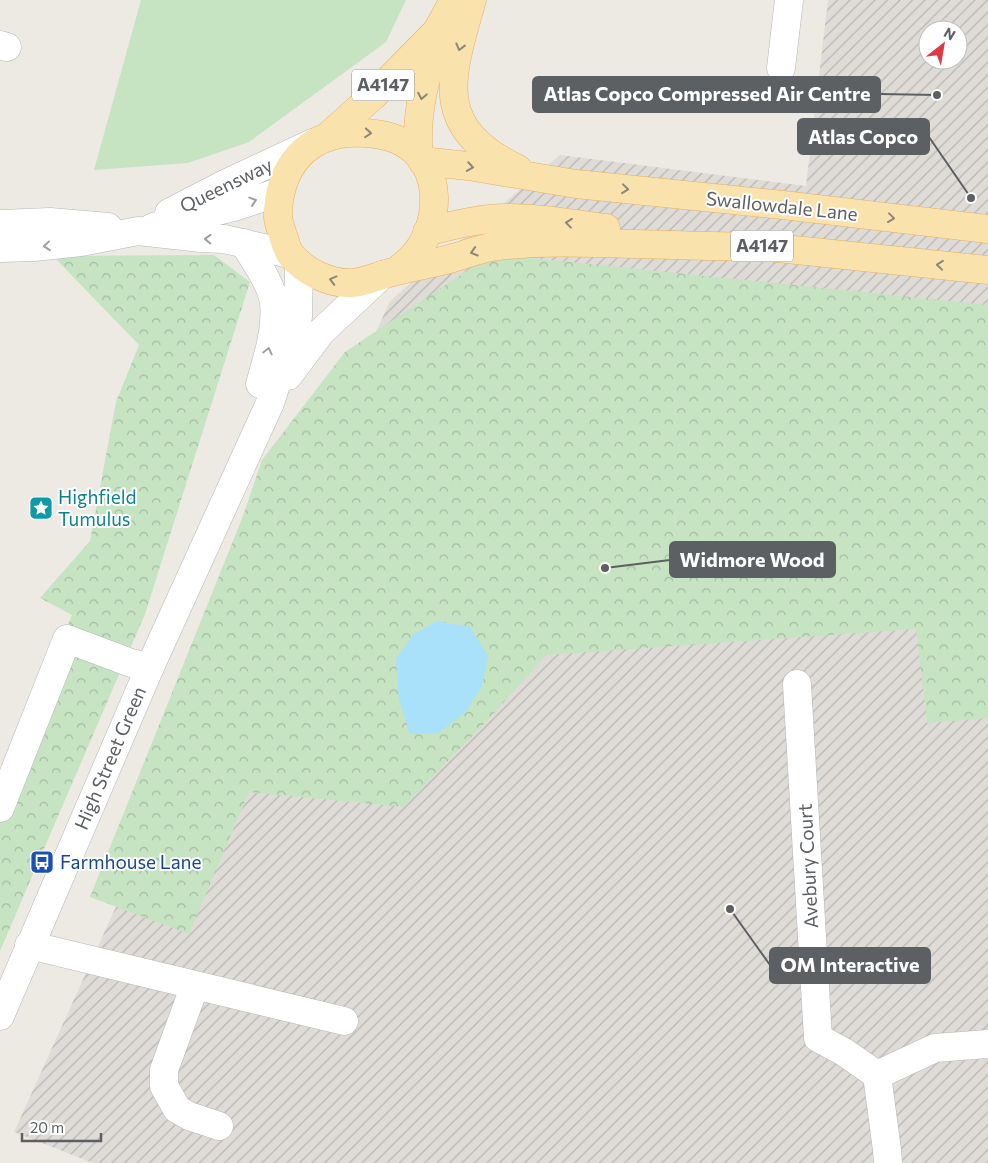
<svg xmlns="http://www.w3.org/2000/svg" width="988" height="1163" viewBox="0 0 988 1163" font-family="Commissioner,sans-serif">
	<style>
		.industrial { fill: url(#industrial-furrows); fill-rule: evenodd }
		.green { fill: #c6e3c2 }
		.forest { fill: url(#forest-crowns) }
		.water { fill: #a8e1f9 }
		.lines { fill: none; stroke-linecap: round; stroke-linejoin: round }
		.minor-casing { stroke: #b4b7ba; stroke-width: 29 }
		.tertiary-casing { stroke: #b4b7ba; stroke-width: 29 }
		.secondary-casing { stroke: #b3b7ba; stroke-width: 29 }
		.primary-casing { stroke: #e7af62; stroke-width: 29 }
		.minor { stroke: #fff; stroke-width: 28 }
		.tertiary { stroke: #fff; stroke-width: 28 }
		.secondary { stroke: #fff; stroke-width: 28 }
		.primary { stroke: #f9e2ac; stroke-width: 28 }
		.oneway { stroke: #8b8779 }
		.oneway2 { stroke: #9da0a1 }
		.labels { text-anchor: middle; stroke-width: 4; stroke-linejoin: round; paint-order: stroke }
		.shield { fill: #fff; stroke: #8d9092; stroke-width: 1 }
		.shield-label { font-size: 18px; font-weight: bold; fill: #5c6063 }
		.street-label { font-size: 19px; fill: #5c6063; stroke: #fff }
		.culture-label { font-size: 19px; fill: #0d838f; stroke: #fff; text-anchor: start }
		.transit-label { font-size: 19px; fill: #164399; stroke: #fff; text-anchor: start }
		.leader { fill: none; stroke: #5c6063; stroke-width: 2 }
		.callout-dot { fill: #5c6063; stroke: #fff; stroke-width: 2 }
		.callout { fill: #5c6063; stroke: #5c6063; stroke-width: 2 }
		.callout-label { font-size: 20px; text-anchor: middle; font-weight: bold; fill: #fff }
	</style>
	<defs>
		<pattern id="industrial-furrows" width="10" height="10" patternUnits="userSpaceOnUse" patternTransform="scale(1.25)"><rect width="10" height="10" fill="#dfdcd8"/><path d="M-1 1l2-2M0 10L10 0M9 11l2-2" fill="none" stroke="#b8b6b3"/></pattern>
		<pattern id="forest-crowns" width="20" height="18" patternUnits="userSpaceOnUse" patternTransform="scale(1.25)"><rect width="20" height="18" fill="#c6e3c2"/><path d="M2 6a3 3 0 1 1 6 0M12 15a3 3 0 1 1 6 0" fill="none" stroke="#a4bba1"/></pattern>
	</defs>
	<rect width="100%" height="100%" fill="#edeae3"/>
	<path class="industrial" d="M 828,0 L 988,0 L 988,1163 L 93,1163 L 14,1132 L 390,301 L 560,155 L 806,186 ZM 928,30 L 958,30 L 958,60 L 928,60 Z"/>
	<path class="green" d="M 141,0 L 406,0 L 386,42 L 249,142 L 188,163 L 94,170 Z"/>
	<path class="forest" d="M 492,254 L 988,305 L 988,718 L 927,723 L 916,629 L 547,655 L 482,726 L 403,807 L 249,792 L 189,934 L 90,897 L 243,516 L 262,460 L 345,352 Z
		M 214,255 L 250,282 L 145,614 L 0,951 L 0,789 L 72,615 L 40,598 L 90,541 L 116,402 L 139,345 L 53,256 Z"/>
	<path class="water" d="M 437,621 L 470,627 L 488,656 L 482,686 L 465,713 L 438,733 L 410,734 L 399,699 L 396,659 L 413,635 Z"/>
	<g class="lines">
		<g class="minor-casing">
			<path id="minor" d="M 0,45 L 7,47
				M 781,68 L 789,0
				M 797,684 L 818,1038 L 844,1052 L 877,1075
				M 0,808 L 67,639 L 131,663 L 150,667
				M 29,945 L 344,1021
				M 195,985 L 164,1070 L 164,1086 L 177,1109 L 189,1116 L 219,1126
				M 888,1163 L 887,1150 L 877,1075 L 935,1048 L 988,1044"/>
		</g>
		<g class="tertiary-casing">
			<path id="tertiary" d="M 244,243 C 254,260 272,284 274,303 C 277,330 267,359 260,384
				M 288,376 L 321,332 L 382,275
				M 0,1016 L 150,667 L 270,403 L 298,317 L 299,263"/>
		</g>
		<g class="secondary-casing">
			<path id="secondary" d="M 169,213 L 225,184 L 313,143
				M 0,224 L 50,222 L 108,227
				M 153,227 L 234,207 L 279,192
				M 0,248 L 34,247 L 81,242 L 138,231 L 201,238 L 224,239 L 290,254"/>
		</g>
		<g class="primary-casing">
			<path id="primary" d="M 472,0 C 450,78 431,127 518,169
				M 327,137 L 375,94 L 437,31 L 454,0
				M 419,155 C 414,112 428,73 437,31
				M 422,161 L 468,166 L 576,184 L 783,205 L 988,229
				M 427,232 C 452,225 477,219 503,218 C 537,217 572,224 606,228
				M 748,245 L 988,270
				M 397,271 C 403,265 411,260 416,253 C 440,221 443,170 407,145 C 396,137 380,134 366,133 C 314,129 282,159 278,210 C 277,220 280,226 283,235 C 285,241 287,250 291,255 C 305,272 330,284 352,283 C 364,282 378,276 389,273 C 410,267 432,264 453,258 C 468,254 483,247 498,246 C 531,242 565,242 597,243 C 654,244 710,247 766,247"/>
		</g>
		<use href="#minor" class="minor"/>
		<use href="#tertiary" class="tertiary"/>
		<use href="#secondary" class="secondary"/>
		<use href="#primary" class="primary"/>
	</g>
	<defs><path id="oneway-chevron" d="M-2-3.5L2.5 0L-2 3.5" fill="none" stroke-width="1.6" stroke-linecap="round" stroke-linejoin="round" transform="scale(1.25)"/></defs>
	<g class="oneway">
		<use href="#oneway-chevron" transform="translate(460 47) rotate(104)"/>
		<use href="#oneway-chevron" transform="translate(422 96) rotate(101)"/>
		<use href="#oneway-chevron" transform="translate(368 133) rotate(5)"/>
		<use href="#oneway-chevron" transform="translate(470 167) rotate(9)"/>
		<use href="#oneway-chevron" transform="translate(625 189) rotate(6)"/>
		<use href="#oneway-chevron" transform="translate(891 218) rotate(7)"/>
		<use href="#oneway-chevron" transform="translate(569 223) rotate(-173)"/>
		<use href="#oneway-chevron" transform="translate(474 252) rotate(163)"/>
		<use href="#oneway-chevron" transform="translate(940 265) rotate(-174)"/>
		<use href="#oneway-chevron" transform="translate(333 280) rotate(-165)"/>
	</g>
	<g class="oneway2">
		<use href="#oneway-chevron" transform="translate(253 201) rotate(-18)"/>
		<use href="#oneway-chevron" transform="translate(208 239) rotate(-178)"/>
		<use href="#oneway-chevron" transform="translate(47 246) rotate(174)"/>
		<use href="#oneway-chevron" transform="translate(268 351) rotate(-77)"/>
	</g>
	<defs>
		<g id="sight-square" transform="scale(1.25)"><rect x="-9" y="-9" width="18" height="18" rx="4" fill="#0f9aa8" stroke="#fff"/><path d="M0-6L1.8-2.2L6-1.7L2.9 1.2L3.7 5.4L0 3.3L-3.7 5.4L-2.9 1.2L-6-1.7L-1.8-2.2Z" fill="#fff"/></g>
		<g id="bus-square" transform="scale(1.25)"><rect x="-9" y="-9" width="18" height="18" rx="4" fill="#1a4fb4" stroke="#fff"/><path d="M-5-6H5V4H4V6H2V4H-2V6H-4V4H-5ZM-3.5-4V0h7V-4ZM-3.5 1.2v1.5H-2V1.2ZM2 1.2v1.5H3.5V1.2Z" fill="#fff"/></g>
	</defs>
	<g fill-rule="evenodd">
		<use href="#sight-square" x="41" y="508"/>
		<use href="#bus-square" x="42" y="862"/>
	</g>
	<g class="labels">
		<g class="shield">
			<rect x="352" y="69.5" width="62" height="31" rx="4"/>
			<rect x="731" y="230.5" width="62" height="31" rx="4"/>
		</g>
		<g class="shield-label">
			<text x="383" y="91">A4147</text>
			<text x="762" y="252">A4147</text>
		</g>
		<g class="street-label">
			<text transform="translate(226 185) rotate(-26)" y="7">Queensway</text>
			<text transform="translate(782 206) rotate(6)" y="7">Swallowdale Lane</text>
			<text transform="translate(110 758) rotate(-67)" y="7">High Street Green</text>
			<text transform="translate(808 866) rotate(-93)" y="7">Avebury Court</text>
		</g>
		<g class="culture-label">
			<text x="58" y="504">Highfield<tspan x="58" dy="22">Tumulus</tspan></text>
		</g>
		<g class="transit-label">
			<text x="60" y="869">Farmhouse Lane</text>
		</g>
	</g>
	<path class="leader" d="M937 95L880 94M971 198L929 137M605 568L670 560M730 909L770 965"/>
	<g class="callout-dot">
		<circle cx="937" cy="95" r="5"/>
		<circle cx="971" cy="198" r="5"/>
		<circle cx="605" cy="568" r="5"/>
		<circle cx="730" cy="909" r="5"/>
	</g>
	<g class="callout">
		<rect x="533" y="77" width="347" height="35" rx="5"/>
		<rect x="798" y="119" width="131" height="35" rx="5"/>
		<rect x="670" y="542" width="165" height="35" rx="5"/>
		<rect x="770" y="948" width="160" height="35" rx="5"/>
	</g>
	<g class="callout-label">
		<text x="707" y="101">Atlas Copco Compressed Air Centre</text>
		<text x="863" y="144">Atlas Copco</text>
		<text x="752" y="567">Widmore Wood</text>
		<text x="850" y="972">OM Interactive</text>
	</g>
	<g transform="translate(943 45) rotate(31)"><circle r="24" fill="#ffffff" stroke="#bebfc1"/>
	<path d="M0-4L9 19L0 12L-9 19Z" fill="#dd3a45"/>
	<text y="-8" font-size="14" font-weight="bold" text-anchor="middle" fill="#5c6063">N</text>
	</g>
	<path d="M22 1133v8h79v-8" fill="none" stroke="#5c6063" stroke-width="2.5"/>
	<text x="30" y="1133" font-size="15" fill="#5c6063" stroke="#ffffff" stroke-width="4" paint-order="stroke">20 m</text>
</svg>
